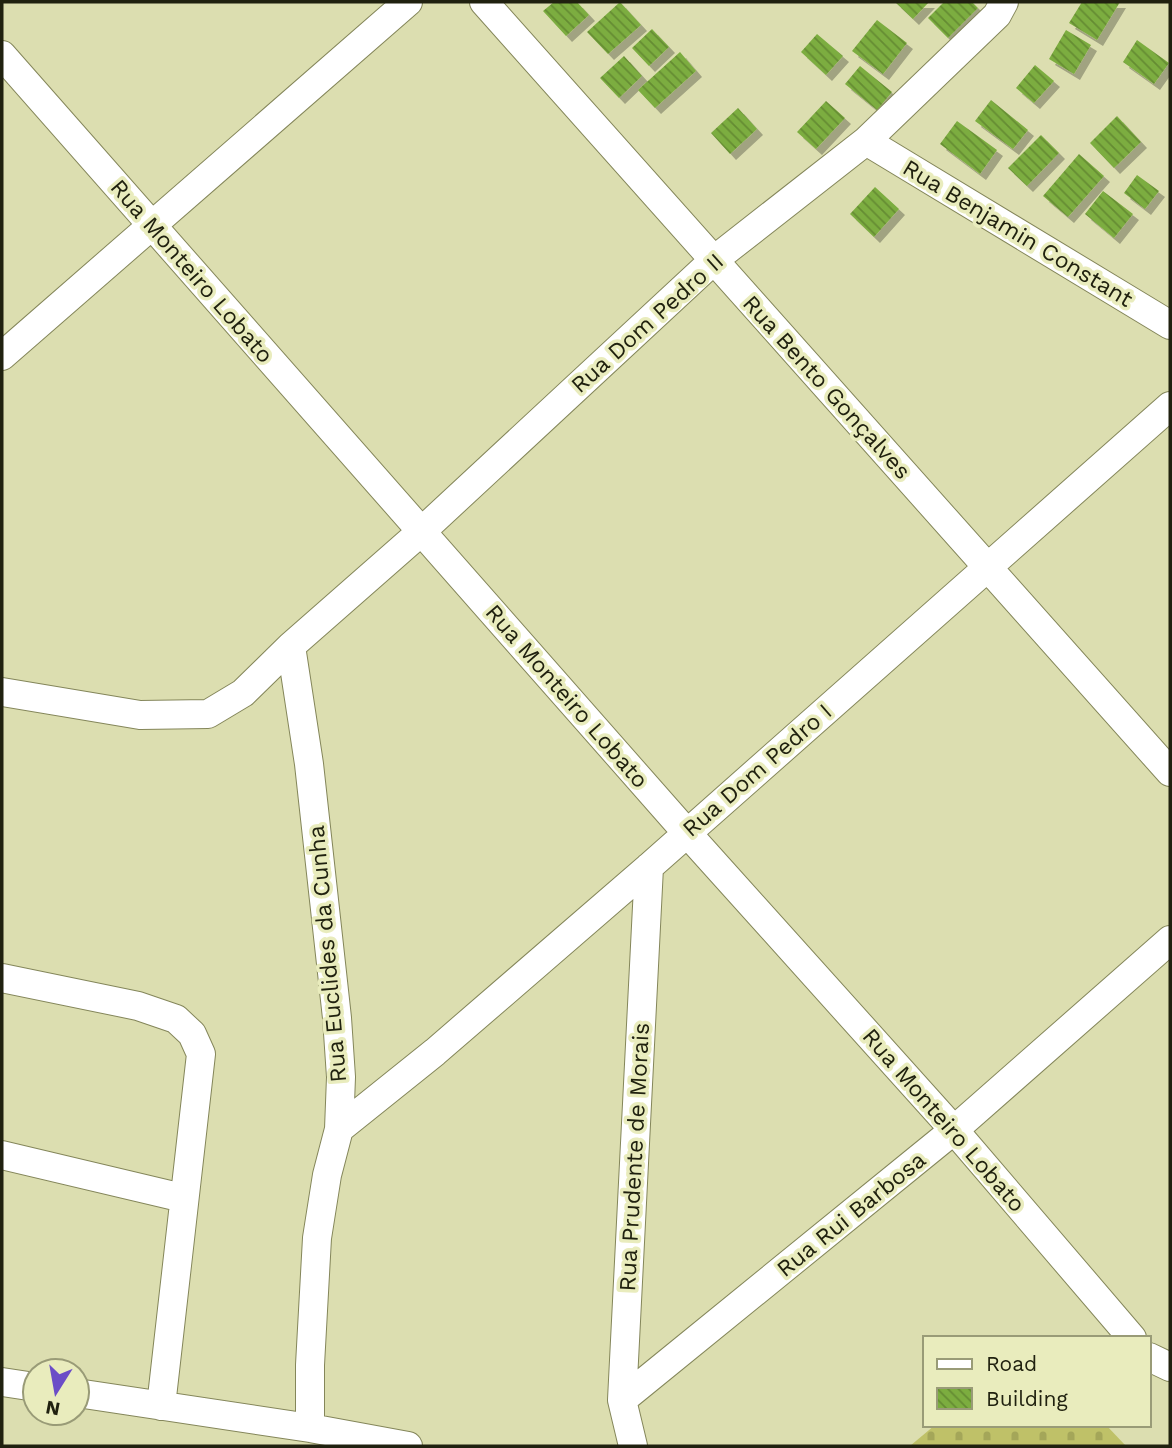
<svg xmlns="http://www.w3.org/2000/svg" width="1172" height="1448" viewBox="0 0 1172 1448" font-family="'Work Sans',sans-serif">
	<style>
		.cemetery { fill: url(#cemetery-stones) }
		.building { fill: url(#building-back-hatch); filter: url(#shadow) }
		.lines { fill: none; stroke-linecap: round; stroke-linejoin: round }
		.street-casing { stroke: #84865a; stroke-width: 30 }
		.street { stroke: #fff; stroke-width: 28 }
		.labels { text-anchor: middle; stroke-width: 7; stroke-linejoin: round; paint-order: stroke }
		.street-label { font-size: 23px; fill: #20210f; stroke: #e9ecbd }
	</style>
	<defs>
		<pattern id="cemetery-stones" width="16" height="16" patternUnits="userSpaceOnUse" patternTransform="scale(1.75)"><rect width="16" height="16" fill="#bfc168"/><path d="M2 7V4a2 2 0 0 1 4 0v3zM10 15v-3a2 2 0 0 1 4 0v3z" fill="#a4a659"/></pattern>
		<pattern id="building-back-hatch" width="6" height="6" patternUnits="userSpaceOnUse" patternTransform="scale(1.75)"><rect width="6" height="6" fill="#7cad3f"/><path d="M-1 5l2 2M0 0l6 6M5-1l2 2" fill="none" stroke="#658c33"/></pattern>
		<filter id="shadow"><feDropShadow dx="6" dy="6" stdDeviation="0" flood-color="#0004"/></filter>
	</defs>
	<rect width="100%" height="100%" fill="#dcdeb0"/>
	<path class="cemetery" d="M 935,1425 L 1106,1425 L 1126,1446 L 910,1446 Z"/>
	<path class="building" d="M 554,2 L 577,2 L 589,15 L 566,36 L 543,11 Z
		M 620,2 L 641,25 L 608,54 L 587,32 Z
		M 895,2 L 929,2 L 913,19 Z
		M 944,2 L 972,2 L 978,8 L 948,38 L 928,18 Z
		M 1082,2 L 1120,2 L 1097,40 L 1069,23 Z
		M 877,20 L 907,43 L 883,74 L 852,51 Z
		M 652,29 L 669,47 L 649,66 L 632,48 Z
		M 1066,30 L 1091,45 L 1074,74 L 1049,59 Z
		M 817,34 L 843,56 L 826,75 L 801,52 Z
		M 1137,40 L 1169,63 L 1154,84 L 1123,62 Z
		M 680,52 L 696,71 L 655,108 L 638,90 Z
		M 624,56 L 642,76 L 619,98 L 600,78 Z
		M 1035,65 L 1054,81 L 1034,103 L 1016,88 Z
		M 860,66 L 892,92 L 877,110 L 845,84 Z
		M 991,100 L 1028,130 L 1013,149 L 975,121 Z
		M 826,101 L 845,118 L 816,149 L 797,132 Z
		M 738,108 L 757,129 L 730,154 L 711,133 Z
		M 1117,116 L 1141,142 L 1114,168 L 1090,143 Z
		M 957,121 L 997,150 L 980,174 L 940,144 Z
		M 1041,135 L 1059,153 L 1027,186 L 1008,168 Z
		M 1079,154 L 1104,176 L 1068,217 L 1043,196 Z
		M 1137,175 L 1159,191 L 1145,209 L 1124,193 Z
		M 875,187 L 899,209 L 874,237 L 850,214 Z
		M 1103,191 L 1133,214 L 1114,238 L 1085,214 Z"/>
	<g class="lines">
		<g class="street-casing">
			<path id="street" d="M 484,2 L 1170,772
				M 2,55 L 687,833 L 954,1130 L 1132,1338
				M 866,141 L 1170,325
				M 2,356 L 408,2
				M 291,646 L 309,764 L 337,1018 L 341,1077 L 339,1129 L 327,1175 L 317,1238 L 310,1365 L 310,1428
				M 2,692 L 140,715 L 208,714 L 243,693 L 291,646 L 422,531 L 714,260 L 866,141 L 997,15 L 1004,2
				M 2,978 L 138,1006 L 176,1019 L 192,1034 L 201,1054 L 161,1406
				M 339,1129 L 435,1052 L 649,867 L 1170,406
				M 2,1155 L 183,1198
				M 1149,1357 L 1170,1367
				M 2,1382 L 35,1387
				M 77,1393 L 310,1428 L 408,1446
				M 622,1400 L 954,1130 L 1170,940
				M 633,1446 L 622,1400 L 649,867"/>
		</g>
		<use href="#street" class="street"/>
	</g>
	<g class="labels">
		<g class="street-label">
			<text transform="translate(1018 233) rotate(31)" y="8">Rua Benjamin Constant</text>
			<text transform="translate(192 271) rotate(49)" y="8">Rua Monteiro Lobato</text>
			<text transform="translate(647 323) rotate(-42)" y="8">Rua Dom Pedro II</text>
			<text transform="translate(827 387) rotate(48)" y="8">Rua Bento Gonçalves</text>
			<text transform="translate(567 696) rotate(49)" y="8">Rua Monteiro Lobato</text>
			<text transform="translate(757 770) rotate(-41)" y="8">Rua Dom Pedro I</text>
			<text transform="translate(327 954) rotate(-95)" y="8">Rua Euclides da Cunha</text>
			<text transform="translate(944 1120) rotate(49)" y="8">Rua Monteiro Lobato</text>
			<text transform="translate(634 1157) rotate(-87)" y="8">Rua Prudente de Morais</text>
			<text transform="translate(851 1214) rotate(-39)" y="8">Rua Rui Barbosa</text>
		</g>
	</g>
	<rect width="1172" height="1448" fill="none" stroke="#20210f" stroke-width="7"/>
	<rect x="923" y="1336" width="228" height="91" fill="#e9ecbd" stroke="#999b77" stroke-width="2"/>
	<rect x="937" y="1359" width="35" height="10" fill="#ffffff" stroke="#999b77" stroke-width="2"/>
	<text x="986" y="1371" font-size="21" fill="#20210f">Road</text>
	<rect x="937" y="1388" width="35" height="21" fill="url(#building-back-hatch)" stroke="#999b77" stroke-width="2"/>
	<text x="986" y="1406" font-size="21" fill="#20210f">Building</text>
	<g transform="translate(56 1392) rotate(191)"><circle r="33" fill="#e9ecbd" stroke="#999b77" stroke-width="2"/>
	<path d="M0-5L12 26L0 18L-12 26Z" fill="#6b4dc7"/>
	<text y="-10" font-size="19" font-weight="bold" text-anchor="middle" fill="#20210f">N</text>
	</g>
</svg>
